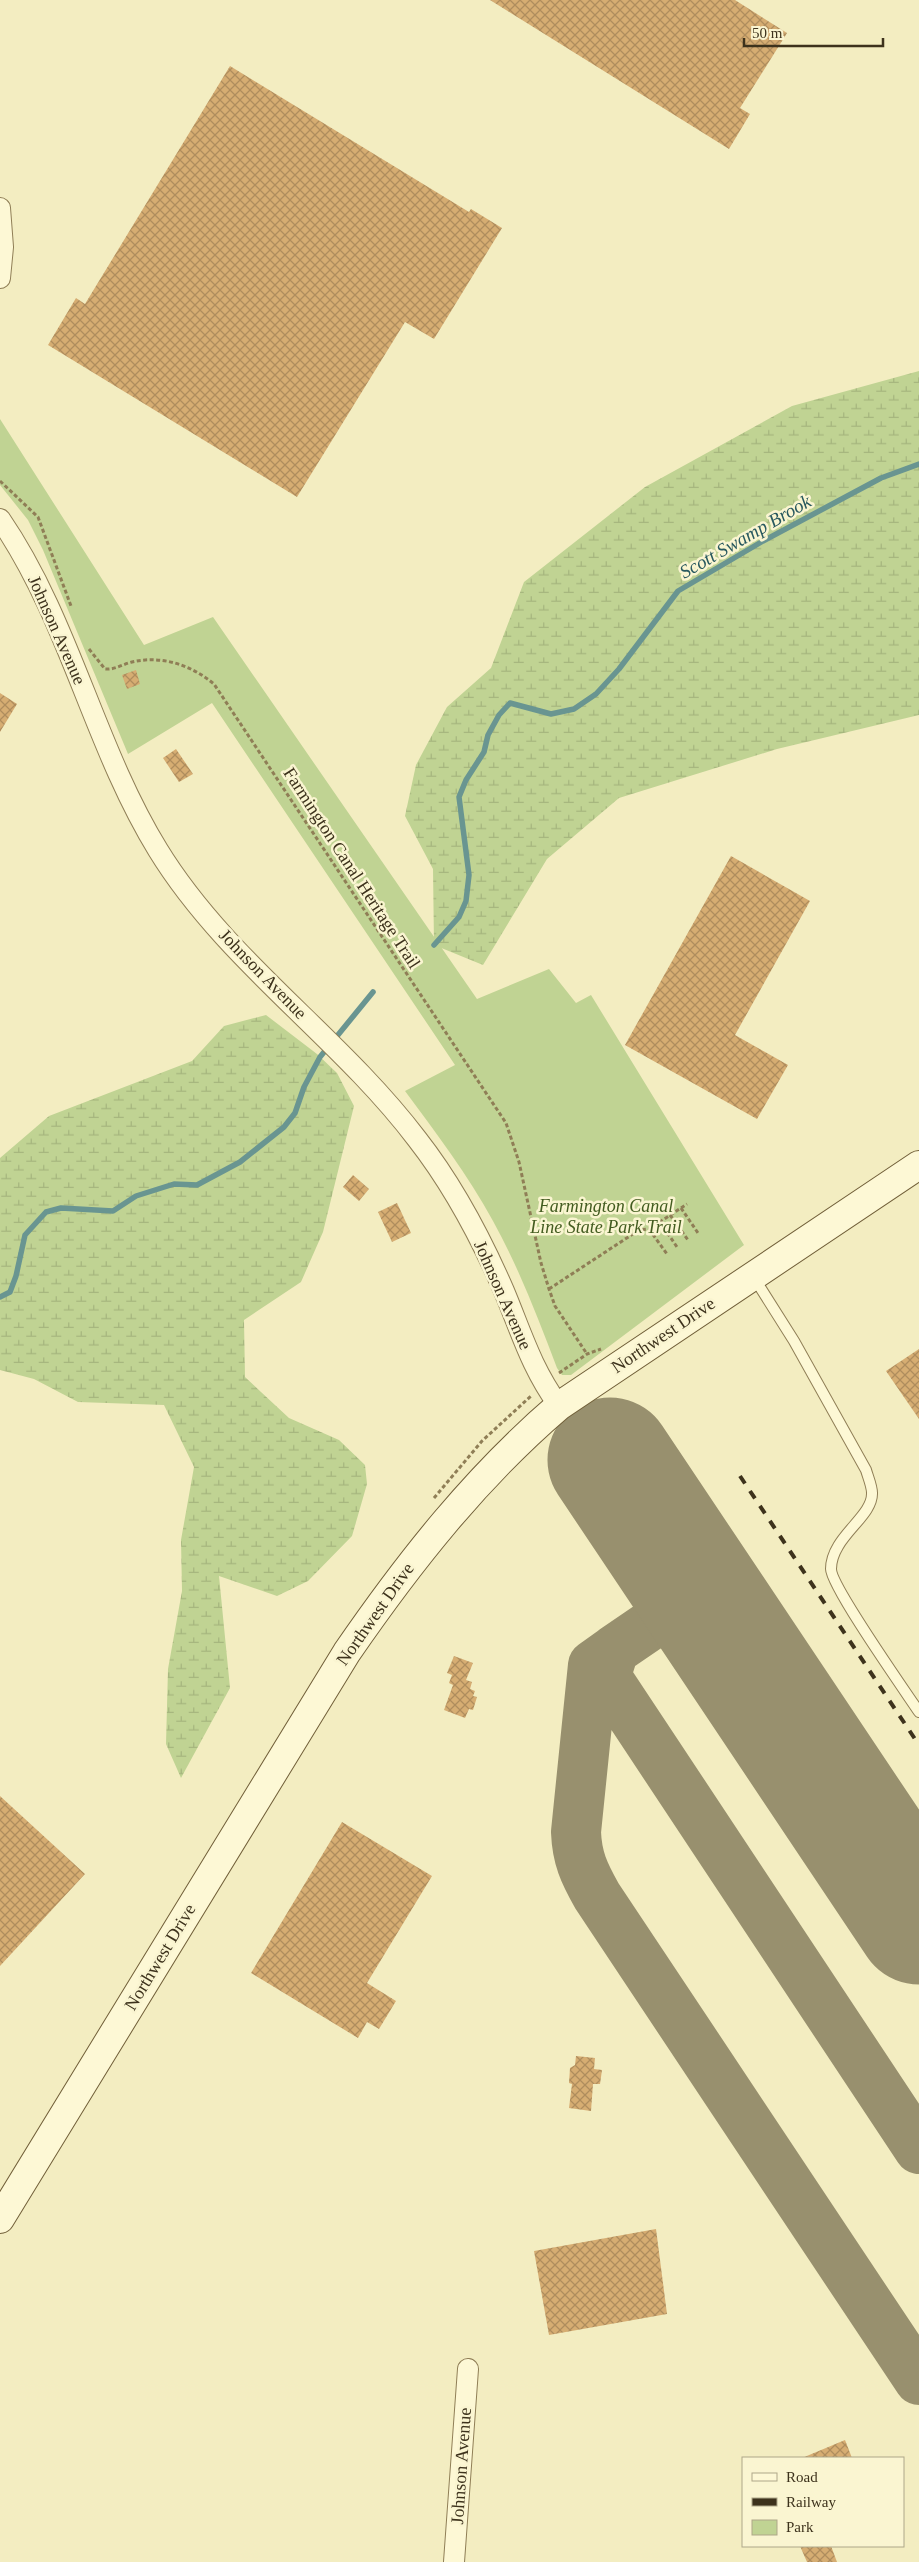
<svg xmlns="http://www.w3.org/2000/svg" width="919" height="2562" viewBox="0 0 919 2562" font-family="'Times New Roman',serif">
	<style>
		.wetland { fill: url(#wetland-marsh) }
		.park { fill: #c0d393 }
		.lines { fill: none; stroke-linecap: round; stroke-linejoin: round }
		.stream { stroke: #699591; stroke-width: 5.5 }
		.taxiway { stroke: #98906e; stroke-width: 50 }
		.runway { stroke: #98906e; stroke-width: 125 }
		.building { fill: url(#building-cross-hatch) }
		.lane-casing { stroke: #8f7e56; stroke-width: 12 }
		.street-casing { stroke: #8f7e56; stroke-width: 22 }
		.secondary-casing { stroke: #715f39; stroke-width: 30 }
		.path { stroke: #8f7e56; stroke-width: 3; stroke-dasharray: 4 2.5; stroke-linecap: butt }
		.lane { stroke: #fdf8d5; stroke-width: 10 }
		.street { stroke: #fdf8d5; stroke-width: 20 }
		.secondary { stroke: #fdf8d5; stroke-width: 28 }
		.rail { stroke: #3d321c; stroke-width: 4; stroke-dasharray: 9 9; stroke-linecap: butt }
		.labels { text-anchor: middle; stroke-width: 5; stroke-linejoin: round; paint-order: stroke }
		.street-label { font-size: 18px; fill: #3d321c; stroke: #faf5d1 }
		.park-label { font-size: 18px; font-style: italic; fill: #435c20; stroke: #faf5d1 }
		.water-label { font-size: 19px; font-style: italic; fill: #29595f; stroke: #faf5d1 }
	</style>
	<defs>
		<pattern id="wetland-marsh" width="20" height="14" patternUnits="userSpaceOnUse" patternTransform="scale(1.25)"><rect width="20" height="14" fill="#c0d393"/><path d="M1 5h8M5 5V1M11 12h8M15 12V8" fill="none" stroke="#a6b67e"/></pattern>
		<pattern id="building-cross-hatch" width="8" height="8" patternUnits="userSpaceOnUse" patternTransform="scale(1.25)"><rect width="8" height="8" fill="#d6ad72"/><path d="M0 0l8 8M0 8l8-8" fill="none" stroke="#af8d5d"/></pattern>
	</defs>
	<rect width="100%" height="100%" fill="#f3edc1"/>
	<path class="wetland" d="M 919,371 L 919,715 L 777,749 L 619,798 L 547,859 L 483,965 L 434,945 L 433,869 L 405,816 L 416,765 L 447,707 L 491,668 L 524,582 L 645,487 L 792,406 Z
		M 266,1015 L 317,1054 L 337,1073 L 354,1106 L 323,1232 L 301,1282 L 244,1320 L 245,1377 L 289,1418 L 339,1440 L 365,1465 L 367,1484 L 352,1536 L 308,1581 L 277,1596 L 219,1576 L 230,1688 L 181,1778 L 166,1744 L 168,1669 L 182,1591 L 181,1540 L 194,1467 L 164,1405 L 78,1402 L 34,1379 L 0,1370 L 0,1158 L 49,1116 L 192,1061 L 224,1026 Z"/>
	<path class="park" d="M 0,419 L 144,645 L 213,617 L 477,999 L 549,969 L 576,1003 L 591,995 L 744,1245 L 571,1375 L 562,1375 L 557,1368 C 538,1318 519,1268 493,1221 C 468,1175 436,1133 405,1091 L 455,1065 L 212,703 L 128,754 L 43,550 L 28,520 L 0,485 Z"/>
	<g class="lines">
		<path class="stream" d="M 434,945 L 459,917 L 466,901 L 469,875 L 459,797 L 466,780 L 484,752 L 488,735 L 499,715 L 510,703 L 551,714 L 574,709 L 596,694 L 619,669 L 678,591 L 763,541 L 881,478 L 919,464
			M 0,1297 L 10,1292 L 16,1276 L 25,1235 L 46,1212 L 61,1208 L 113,1211 L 136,1196 L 174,1184 L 197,1185 L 240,1162 L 284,1127 L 295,1113 L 304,1087 L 320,1057 L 373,992"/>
		<path class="taxiway" d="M 699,1592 L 614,1650 L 607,1672 L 609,1681 L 919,2149
			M 614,1650 L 593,1665 L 576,1832 C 577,1858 584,1873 597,1896 L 919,2380"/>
		<path class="runway" d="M 610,1460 L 919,1922"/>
	</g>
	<path class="building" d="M 490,0 L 735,0 L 787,33 L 740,108 L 750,114 L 729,149 Z
		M 230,66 L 469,212 L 471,209 L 502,228 L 434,339 L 405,322 L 297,497 L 48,345 L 76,298 L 85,304 Z
		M 136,670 L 140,684 L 127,689 L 122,675 Z
		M 0,693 L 17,704 L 0,732 Z
		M 176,749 L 193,774 L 179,782 L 163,758 Z
		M 731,856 L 810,901 L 735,1035 L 788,1065 L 757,1119 L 625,1045 Z
		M 353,1175 L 369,1189 L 359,1201 L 343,1187 Z
		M 397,1203 L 411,1233 L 392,1242 L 378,1212 Z
		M 919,1349 L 919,1419 L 886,1371 Z
		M 454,1656 L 473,1663 L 466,1680 L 472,1682 L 470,1689 L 475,1691 L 473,1696 L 477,1697 L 473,1710 L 469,1709 L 465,1718 L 444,1710 L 453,1685 L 449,1683 L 452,1675 L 447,1673 Z
		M 0,1796 L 85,1874 L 0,1966 Z
		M 342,1822 L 432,1876 L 367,1983 L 396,2001 L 379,2029 L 367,2022 L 358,2038 L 251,1973 Z
		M 576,2056 L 595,2058 L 594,2069 L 602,2070 L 600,2084 L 593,2084 L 591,2111 L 569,2108 L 572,2084 L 569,2083 L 570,2068 L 575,2065 Z
		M 656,2229 L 667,2314 L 549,2335 L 534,2251 Z
		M 845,2440 L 852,2458 L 802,2458 Z
		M 800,2546 L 831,2546 L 837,2562 L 807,2562 Z"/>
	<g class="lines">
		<g class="lane-casing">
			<path id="lane" d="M 753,1276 L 794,1341 L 866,1470 C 868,1477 872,1486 872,1493 C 873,1517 831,1537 831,1569 C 831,1586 905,1691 919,1712"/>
		</g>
		<g class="street-casing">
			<path id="street" d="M 0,208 L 3,247 L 0,278
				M 0,519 C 70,621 94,746 158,850 C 226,961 339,1036 417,1139 C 453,1185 481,1238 504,1291 C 522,1334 531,1367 559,1406
				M 454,2562 L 468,2369"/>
		</g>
		<g class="secondary-casing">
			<path id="secondary" d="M 0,2219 L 347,1652 C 409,1562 476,1477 559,1406 L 919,1165"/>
		</g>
		<path class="path" d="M 0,481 L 38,517 L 71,606
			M 89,649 L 105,669 C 115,670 123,664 132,662 C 162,655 191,665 214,684 L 506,1123 L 519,1162 L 541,1263 L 549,1289 L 555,1306 L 587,1354
			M 681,1208 L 698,1233
			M 670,1215 L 688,1240
			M 660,1222 L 677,1247
			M 649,1229 L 667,1254
			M 549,1289 L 639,1230 L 649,1229 L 687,1204
			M 559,1373 L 587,1354 L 601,1349
			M 434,1498 L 482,1441 L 531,1396"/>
		<use href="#lane" class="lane"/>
		<use href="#street" class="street"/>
		<use href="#secondary" class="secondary"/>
		<path class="rail" d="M 740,1476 L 919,1745"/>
	</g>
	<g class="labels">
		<g class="street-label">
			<text transform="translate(57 630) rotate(66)" y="6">Johnson Avenue</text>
			<text transform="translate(352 868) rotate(57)" y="6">Farmington Canal Heritage Trail</text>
			<text transform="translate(263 974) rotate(46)" y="6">Johnson Avenue</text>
			<text transform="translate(503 1295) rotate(66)" y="6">Johnson Avenue</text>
			<text transform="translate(663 1335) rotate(-34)" y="6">Northwest Drive</text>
			<text transform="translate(375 1614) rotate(-55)" y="6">Northwest Drive</text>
			<text transform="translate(160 1957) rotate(-59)" y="6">Northwest Drive</text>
			<text transform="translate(461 2466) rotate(-86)" y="6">Johnson Avenue</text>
		</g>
		<g class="park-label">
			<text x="606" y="1212">Farmington Canal<tspan x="606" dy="21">Line State Park Trail</tspan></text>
		</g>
		<g class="water-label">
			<text transform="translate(745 536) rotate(-30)" y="7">Scott Swamp Brook</text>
		</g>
	</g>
	<rect x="742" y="2457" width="162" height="90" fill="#faf5d1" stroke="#aea789"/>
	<rect x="752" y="2473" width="25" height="8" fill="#fdf8d5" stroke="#aea789"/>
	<text x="786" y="2482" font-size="15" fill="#3d321c">Road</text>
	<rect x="752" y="2498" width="25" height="8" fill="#3d321c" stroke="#aea789"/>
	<text x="786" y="2507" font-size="15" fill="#3d321c">Railway</text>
	<rect x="752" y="2520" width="25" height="15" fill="#c0d393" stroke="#aea789"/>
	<text x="786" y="2532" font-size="15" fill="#3d321c">Park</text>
	<path d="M744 38v8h139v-8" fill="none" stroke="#3d321c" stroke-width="2.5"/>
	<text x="752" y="38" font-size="15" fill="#3d321c" stroke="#faf5d1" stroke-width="4" paint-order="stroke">50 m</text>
</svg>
